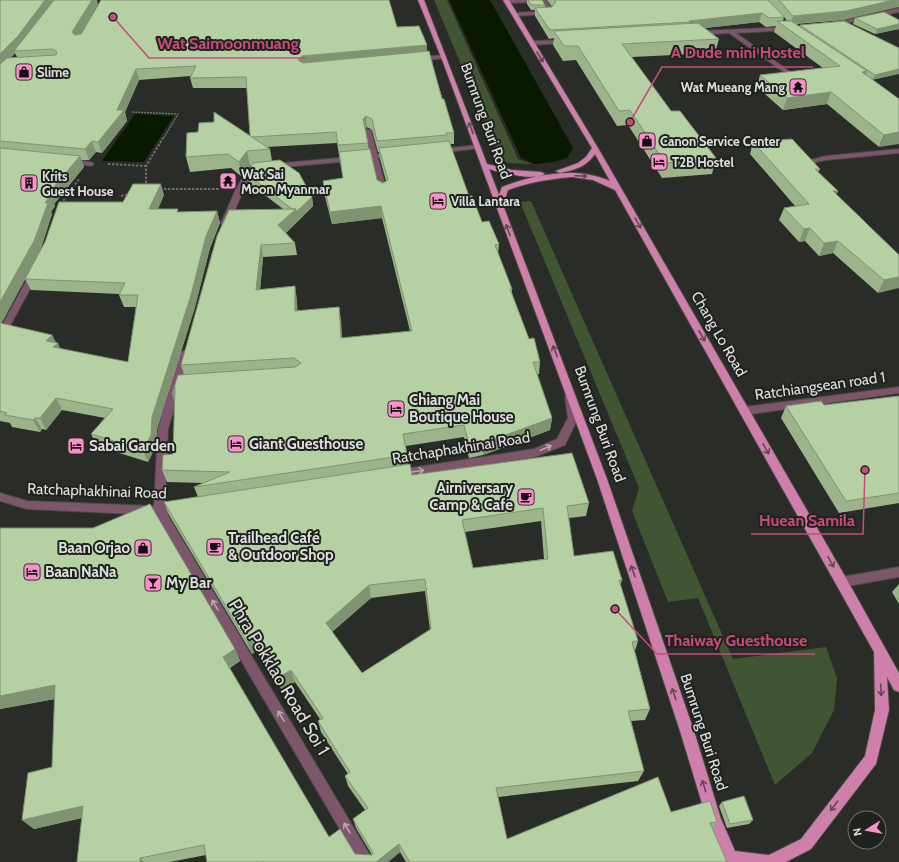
<svg xmlns="http://www.w3.org/2000/svg" width="899" height="862" viewBox="0 0 899 862" font-family="Cabin,sans-serif">
	<style>
		.green { fill: #415532 }
		.water { fill: #091900 }
		.lines { fill: none; stroke-linecap: round; stroke-linejoin: round }
		.minor-casing { stroke: #464944; stroke-width: 2 }
		.major-casing { stroke: #464944; stroke-width: 2 }
		.path-far1 { stroke: #6c6f6a; stroke-width: 1.5; stroke-dasharray: 2 1; stroke-linecap: butt }
		.path { stroke: #6c6f6a; stroke-width: 2; stroke-dasharray: 2.5 1.5; stroke-linecap: butt }
		.minor { fill: #7d566b; fill-rule: evenodd }
		.major { fill: #ce7faa; fill-rule: evenodd }
		.wall { fill: #9cb38b; fill-rule: evenodd }
		.shaded-wall { fill: #7f9271 }
		.building { fill: #b5d0a2; stroke: #7f9271; fill-rule: evenodd }
		.oneway { stroke: #654756 }
		.oneway2 { stroke: #b7a9af }
		.labels { text-anchor: middle; stroke-width: 4; stroke-linejoin: round; paint-order: stroke }
		.far-poi-label { font-size: 13px; font-weight: bold; fill: #dee0dd; stroke: #1f221e; text-anchor: start }
		.street-label { font-size: 15px; fill: #dee0dd; stroke: #1f221e }
		.poi-label { font-size: 15px; font-weight: bold; fill: #dee0dd; stroke: #1f221e; text-anchor: start }
		.near-street-label { font-size: 18px; fill: #dee0dd; stroke: #1f221e }
		.leader { fill: none; stroke: #c94a7c; stroke-width: 1.5 }
		.callout-dot { fill: #c94a7c; stroke: #1f221e; stroke-width: 1.5 }
		.callout-label { font-size: 16px; text-anchor: middle; font-weight: bold; fill: #c94a7c; stroke: #1f221e; stroke-width: 4; stroke-linejoin: round; paint-order: stroke }
	</style>
	<rect width="100%" height="100%" fill="#292c27"/>
	<path class="green" d="M 434,0 L 447,0 L 518,159 L 532,164 L 509,163 L 501,160 Z
		M 531,201 L 733,659 L 826,647 L 837,678 L 834,710 L 812,753 L 775,785 L 698,598 L 668,602 L 632,511 L 639,488 L 520,202 Z"/>
	<path class="water" d="M 449,0 L 490,0 L 573,148 L 567,158 L 554,162 L 535,164 L 521,158 Z
		M 135,114 L 174,116 L 144,162 L 102,161 Z"/>
	<g class="lines">
		<g class="minor-casing">
			<path id="minor" d="M 507,0 L 546,0 L 554,12 L 551,14 L 514,16 L 512,15 L 512,13 L 547,11 L 542,2 L 505,3 L 504,2 Z
				M 899,8 L 899,12 L 832,26 L 829,24 Z
				M 791,27 L 792,28 L 789,30 L 736,33 L 793,74 L 793,76 L 791,77 L 729,33 L 697,35 L 694,33 L 697,31 Z
				M 569,40 L 570,41 L 567,43 L 532,45 L 529,43 L 532,41 Z
				M 444,55 L 446,56 L 446,58 L 418,61 L 415,59 L 418,57 Z
				M 366,129 L 371,130 L 377,154 L 392,153 L 395,155 L 392,157 L 378,158 L 387,192 L 386,194 L 380,194 L 379,192 L 372,159 L 273,168 L 269,166 L 273,164 L 371,155 L 365,130 Z
				M 478,145 L 481,147 L 480,148 L 440,153 L 437,151 L 440,149 Z
				M 899,149 L 899,153 L 826,160 L 816,162 L 814,167 L 818,172 L 814,174 L 811,174 L 806,167 L 811,160 L 826,156 Z
				M 69,159 L 91,162 L 94,164 L 91,166 L 67,162 L 66,161 Z
				M 257,165 L 261,167 L 255,170 L 244,189 L 229,223 L 225,225 L 222,225 L 221,223 L 236,189 L 248,168 Z
				M 34,271 L 38,274 L 4,337 L 0,340 L 0,329 L 30,274 Z
				M 185,350 L 190,353 L 168,429 L 165,506 L 181,504 L 185,505 L 186,508 L 185,511 L 167,514 L 374,862 L 359,862 L 156,515 L 27,509 L 0,501 L 0,493 L 27,501 L 154,506 L 158,429 L 180,353 Z
				M 899,387 L 899,393 L 744,415 L 739,411 L 744,407 Z
				M 570,394 L 575,397 L 578,418 L 565,445 L 535,457 L 398,478 L 394,477 L 393,474 L 394,471 L 398,470 L 534,449 L 557,439 L 568,418 L 565,397 Z
				M 899,567 L 899,577 L 842,587 L 838,586 L 836,582 L 838,578 L 842,577 Z"/>
		</g>
		<g class="major-casing">
			<path id="major" d="M 418,0 L 424,0 L 487,164 L 512,170 L 541,172 L 545,174 C 535,181 501,173 489,169 L 499,195 L 502,187 C 535,174 577,166 610,181 L 595,154 C 586,167 575,170 560,173 L 556,171 L 578,163 L 586,157 L 592,148 L 503,0 L 509,0 L 598,148 L 846,578 L 899,673 L 899,692 L 894,690 L 887,677 L 889,710 L 876,764 L 811,849 L 786,862 L 725,862 L 707,820 L 680,731 L 597,479 L 443,62 ZM 572,177 L 593,180 L 615,190 L 874,652 L 875,710 L 865,756 L 801,839 L 769,855 L 735,851 L 721,819 L 694,731 L 607,479 L 503,205 L 508,190 C 529,182 550,179 572,177 Z"/>
		</g>
		<path class="path-far1" d="M 132,112 L 178,114 L 163,139"/>
		<path class="path" d="M 108,164 L 146,166
			M 146,187 L 146,166 L 163,138
			M 160,189 L 219,189
			M 121,196 L 130,194
			M 61,204 L 79,179"/>
		<use href="#minor" class="minor"/>
		<use href="#major" class="major"/>
	</g>
	<path class="wall" d="M 0,0 L 98,4 L 81,34 L 397,27 L 427,45 L 427,51 L 454,133 L 454,144 L 450,144 L 469,196 L 482,222 L 499,244 L 498,254 L 512,289 L 512,293 L 529,339 L 540,362 L 539,374 L 537,374 L 552,418 L 550,430 L 483,455 L 469,458 L 464,437 L 406,446 L 408,464 L 412,475 L 589,503 L 586,516 L 569,518 L 574,556 L 622,580 L 620,586 L 638,641 L 635,651 L 650,709 L 645,720 L 631,721 L 644,771 L 638,781 L 498,797 L 507,839 L 671,812 L 717,822 L 712,828 L 727,862 L 406,862 L 400,852 L 388,862 L 207,862 L 206,855 L 170,862 L 77,862 L 82,818 L 34,829 L 22,820 L 52,767 L 55,699 L 0,709 L 0,528 L 235,649 L 240,661 L 230,668 L 329,837 L 355,854 L 372,855 L 356,828 L 353,819 L 365,810 L 348,786 L 345,776 L 348,774 L 321,732 L 318,721 L 320,719 L 295,682 L 282,690 L 256,651 L 252,654 L 169,515 L 164,502 L 198,497 L 194,487 L 203,483 L 167,482 L 162,470 L 173,454 L 175,402 L 172,394 L 184,375 L 181,365 L 283,209 L 249,183 L 247,174 L 252,165 L 250,166 L 242,177 L 231,168 L 190,172 L 186,157 L 250,135 L 247,88 L 193,88 L 190,78 L 191,76 L 139,80 L 125,112 L 127,121 L 102,153 L 96,152 L 89,160 L 81,160 L 84,167 L 54,204 L 55,206 L 51,212 L 52,214 L 40,251 L 123,202 L 164,195 L 158,209 L 179,212 L 217,211 L 220,223 L 210,248 L 195,307 L 157,429 L 156,446 L 148,462 L 97,446 L 91,434 L 105,418 L 62,410 L 46,430 L 42,429 L 40,432 L 12,427 L 10,423 L 0,421 ZM 15,53 L 17,57 L 11,58 ZM 367,127 L 372,130 L 378,152 L 379,152 L 380,159 L 386,181 L 383,183 L 377,180 L 369,149 L 368,143 L 365,129 ZM 337,143 L 343,178 L 323,181 L 324,193 L 332,224 L 382,218 L 410,331 L 342,338 L 339,307 L 297,311 L 297,299 L 260,290 L 263,257 L 297,255 L 295,243 L 286,233 L 313,206 L 312,197 L 272,161 L 270,149 L 267,147 ZM 25,279 L 31,290 L 119,294 L 119,295 L 124,307 L 136,307 L 128,362 L 60,349 L 56,343 L 52,335 L 1,324 ZM 541,521 L 544,559 L 473,568 L 465,532 ZM 425,591 L 430,630 L 362,673 L 332,632 L 371,598 Z
		M 527,0 L 542,0 L 545,5 L 545,7 L 552,7 L 547,0 L 899,0 L 843,20 L 796,24 L 800,26 L 800,25 L 899,48 L 873,80 L 899,99 L 879,147 L 827,104 L 783,110 L 757,87 L 760,75 L 823,68 L 774,32 L 776,26 L 766,27 L 759,22 L 705,28 L 719,39 L 715,53 L 632,57 L 671,111 L 716,158 L 712,174 L 662,178 L 628,125 L 617,126 L 576,60 L 563,61 L 553,45 L 554,38 L 549,39 L 535,16 L 535,10 L 531,10 L 527,4 ZM 784,17 L 787,21 L 783,21 Z
		M 855,18 L 899,20 L 899,29 L 875,34 L 853,24 Z
		M 753,142 L 820,169 L 818,172 L 836,195 L 899,255 L 878,293 L 833,253 L 819,256 L 805,241 L 799,242 L 779,220 L 784,208 L 795,206 L 750,154 Z
		M 899,396 L 899,503 L 839,513 L 781,418 L 786,406 L 824,405 Z
		M 899,584 L 899,604 L 892,592 Z
		M 722,802 L 753,820 L 749,824 L 727,828 L 719,806 Z"/>
	<path class="shaded-wall" d="M 45,0 L 55,0 L 14,51 L 15,53 L 0,69 L 0,54 Z
		M 92,0 L 97,0 L 98,4 L 76,42 L 72,32 Z
		M 894,0 L 899,0 L 899,7 L 843,20 L 791,24 L 793,16 Z
		M 762,13 L 759,22 L 688,30 L 690,22 L 689,21 Z
		M 899,24 L 899,29 L 875,34 L 877,29 Z
		M 427,45 L 427,55 L 304,67 L 298,60 L 302,56 Z
		M 136,69 L 139,80 L 125,112 L 127,121 L 102,153 L 98,142 L 117,110 Z
		M 899,69 L 899,74 L 872,80 L 875,75 Z
		M 867,71 L 863,82 L 862,72 Z
		M 831,92 L 827,104 L 783,110 L 787,98 Z
		M 366,116 L 367,127 L 364,130 L 363,119 Z
		M 899,132 L 899,144 L 879,147 L 884,135 Z
		M 92,141 L 96,152 L 89,160 L 85,149 Z
		M 247,151 L 250,166 L 242,177 L 239,162 Z
		M 80,156 L 84,167 L 54,204 L 55,206 L 51,212 L 52,214 L 40,252 L 0,326 L 0,302 L 45,203 L 47,195 Z
		M 161,184 L 164,195 L 153,220 L 149,209 Z
		M 833,191 L 838,191 L 833,203 Z
		M 312,197 L 313,206 L 298,221 L 296,212 Z
		M 381,206 L 382,218 L 332,224 L 330,212 Z
		M 296,209 L 298,221 L 281,237 L 278,225 Z
		M 217,211 L 220,223 L 210,248 L 195,307 L 157,429 L 156,446 L 148,462 L 143,450 L 152,417 L 206,236 Z
		M 810,228 L 805,241 L 799,242 L 804,229 Z
		M 838,241 L 833,253 L 819,256 L 824,243 Z
		M 261,245 L 263,257 L 259,302 L 256,290 Z
		M 899,277 L 899,288 L 878,293 L 884,280 Z
		M 295,286 L 297,299 L 298,323 L 295,311 Z
		M 339,307 L 341,319 L 343,350 L 341,338 Z
		M 52,335 L 57,344 L 58,343 L 63,355 L 59,359 L 46,341 Z
		M 175,387 L 176,406 L 172,394 Z
		M 56,398 L 62,410 L 46,430 L 40,418 Z
		M 35,418 L 42,429 L 40,432 L 33,420 Z
		M 552,418 L 550,430 L 483,455 L 484,443 Z
		M 369,585 L 371,598 L 328,635 L 326,623 Z
		M 251,639 L 256,651 L 252,654 L 247,642 Z
		M 235,649 L 240,661 L 229,668 L 223,657 Z
		M 291,670 L 295,682 L 282,690 L 278,678 Z
		M 55,685 L 65,697 L 0,709 L 0,696 Z
		M 83,806 L 93,815 L 34,829 L 22,820 Z
		M 399,844 L 400,852 L 388,862 L 376,862 Z
		M 140,858 L 144,862 L 140,862 Z"/>
	<path class="building" d="M 0,0 L 45,0 L 18,36 L 0,54 Z
		M 54,0 L 92,0 L 72,32 L 75,35 L 81,34 L 101,0 L 389,0 L 397,27 L 419,26 L 427,45 L 302,56 L 298,60 L 303,63 L 429,51 L 442,99 L 444,99 L 454,133 L 446,133 L 447,135 L 377,141 L 372,119 L 366,116 L 363,119 L 368,143 L 338,145 L 336,132 L 252,137 L 250,135 L 246,77 L 190,78 L 196,66 L 136,69 L 117,110 L 124,110 L 98,142 L 92,141 L 85,149 L 0,141 L 0,64 L 7,58 L 56,55 L 57,52 L 53,49 L 14,51 Z
		M 528,0 L 542,0 L 545,5 L 531,5 Z
		M 554,0 L 768,0 L 784,17 L 769,18 L 762,13 L 689,21 L 690,22 L 550,30 L 535,8 L 552,7 L 556,2 Z
		M 779,0 L 894,0 L 846,11 L 793,16 Z
		M 884,12 L 899,20 L 899,24 L 877,29 L 855,18 Z
		M 777,21 L 791,21 L 867,71 L 862,72 L 899,99 L 899,132 L 884,135 L 831,92 L 787,98 L 760,75 L 840,66 Z
		M 844,21 L 899,48 L 899,69 L 875,75 L 800,25 Z
		M 698,23 L 719,39 L 622,44 L 671,111 L 680,111 L 716,158 L 665,163 L 630,110 L 619,111 L 578,46 L 564,46 L 554,31 Z
		M 214,112 L 270,149 L 247,151 L 239,162 L 228,154 L 186,157 L 187,133 L 198,132 L 199,123 L 214,122 Z
		M 792,139 L 820,169 L 815,169 L 838,191 L 833,191 L 899,255 L 899,277 L 884,280 L 838,241 L 824,243 L 810,228 L 804,229 L 784,208 L 809,204 L 753,142 Z
		M 449,141 L 469,196 L 472,196 L 482,222 L 489,221 L 499,244 L 495,245 L 512,289 L 510,289 L 529,339 L 534,338 L 540,362 L 533,362 L 552,418 L 484,443 L 469,445 L 464,425 L 403,434 L 407,455 L 194,487 L 230,472 L 162,470 L 163,455 L 173,454 L 175,387 L 172,394 L 178,375 L 295,367 L 301,363 L 294,358 L 181,365 L 217,236 L 229,210 L 296,209 L 278,225 L 295,243 L 261,245 L 256,290 L 295,286 L 295,311 L 339,307 L 341,338 L 412,331 L 381,206 L 330,212 L 323,181 L 343,178 L 339,152 L 370,149 L 377,180 L 383,183 L 388,180 L 379,148 Z
		M 0,148 L 80,156 L 47,195 L 50,195 L 45,203 L 48,203 L 34,241 L 0,302 Z
		M 280,160 L 299,173 L 312,197 L 296,212 L 296,209 L 292,209 L 247,174 L 253,163 Z
		M 133,184 L 161,184 L 149,209 L 178,209 L 177,212 L 217,211 L 206,236 L 191,295 L 152,417 L 151,435 L 143,450 L 91,434 L 113,409 L 56,398 L 40,418 L 35,418 L 33,420 L 5,415 L 7,413 L 0,411 L 0,323 L 52,335 L 46,341 L 58,343 L 53,347 L 128,362 L 138,295 L 119,295 L 125,283 L 25,279 L 45,242 L 59,202 L 123,202 Z
		M 899,396 L 899,493 L 846,501 L 786,406 L 821,401 L 824,405 Z
		M 572,453 L 589,503 L 567,506 L 574,556 L 613,551 L 622,580 L 619,580 L 638,641 L 632,642 L 650,709 L 628,711 L 644,771 L 496,788 L 507,839 L 658,777 L 671,812 L 710,801 L 717,822 L 710,823 L 727,862 L 410,862 L 399,844 L 376,862 L 263,862 L 263,861 L 262,862 L 207,862 L 204,845 L 140,858 L 140,862 L 77,862 L 83,806 L 22,820 L 28,773 L 52,767 L 55,685 L 0,696 L 0,528 L 93,528 L 150,504 L 235,649 L 223,657 L 329,837 L 340,829 L 355,854 L 372,855 L 373,853 L 353,819 L 368,808 L 345,776 L 350,772 L 318,721 L 323,718 L 291,670 L 278,678 L 251,639 L 247,642 L 164,502 L 410,464 L 412,475 ZM 543,508 L 548,559 L 473,568 L 462,520 ZM 425,579 L 431,629 L 362,673 L 326,623 L 369,585 Z
		M 744,796 L 753,820 L 730,824 L 722,802 Z"/>
	<defs><path id="oneway-shaft" d="M-6 0H5M1.5-3L5.5 0L1.5 3" fill="none" stroke-width="1.6" stroke-linecap="round" stroke-linejoin="round"/></defs>
	<g class="oneway">
		<use href="#oneway-shaft" transform="translate(540 57) rotate(59)"/>
		<use href="#oneway-shaft" transform="translate(471 128) rotate(-110)"/>
		<use href="#oneway-shaft" transform="translate(581 176) rotate(2)"/>
		<use href="#oneway-shaft" transform="translate(638 223) rotate(60)"/>
		<use href="#oneway-shaft" transform="translate(508 230) rotate(-111)"/>
		<use href="#oneway-shaft" transform="translate(702 336) rotate(60)"/>
		<use href="#oneway-shaft" transform="translate(555 351) rotate(-111)"/>
		<use href="#oneway-shaft" transform="translate(766 449) rotate(60)"/>
		<use href="#oneway-shaft" transform="translate(831 562) rotate(60)"/>
		<use href="#oneway-shaft" transform="translate(633 571) rotate(-109)"/>
		<use href="#oneway-shaft" transform="translate(881 690) rotate(88)"/>
		<use href="#oneway-shaft" transform="translate(674 694) rotate(-109)"/>
		<use href="#oneway-shaft" transform="translate(704 786) rotate(-107)"/>
		<use href="#oneway-shaft" transform="translate(834 806) rotate(127)"/>
	</g>
	<g class="oneway2">
		<use href="#oneway-shaft" transform="translate(546 448) rotate(-23)"/>
		<use href="#oneway-shaft" transform="translate(418 471) rotate(-9)"/>
		<use href="#oneway-shaft" transform="translate(215 605) rotate(-121)"/>
		<use href="#oneway-shaft" transform="translate(281 716) rotate(-121)"/>
		<use href="#oneway-shaft" transform="translate(347 828) rotate(-120)"/>
	</g>
	<defs>
		<g id="shop-square" transform="scale(0.9)"><rect x="-9" y="-9" width="18" height="18" rx="4" fill="#f990ca" stroke="#1f221e"/><path d="M-5-2.5h2.3a2.7 3.5 0 0 1 5.4 0H5L5.5 6h-11ZM-1.5-2.5h3a1.5 2.3 0 0 0-3 0Z" fill="#111"/></g>
		<g id="temple-square" transform="scale(0.9)"><rect x="-9" y="-9" width="18" height="18" rx="4" fill="#f990ca" stroke="#1f221e"/><path d="M0-6L5-2H3V0L6.5 2.5H4V6H1.5V3h-3V6H-4V2.5H-6.5L-3 0V-2H-5Z" fill="#111"/></g>
		<g id="hotel-square" transform="scale(0.9)"><rect x="-9" y="-9" width="18" height="18" rx="4" fill="#f990ca" stroke="#1f221e"/><path d="M-6-4.5h1.5V1H6V5H4.5V3h-9V5H-6ZM-4 0a1.8 1.8 0 1 1 3.6 0ZM.5 0V-2.5h3Q6-2.5 6 0Z" fill="#111"/></g>
		<g id="building-square" transform="scale(0.9)"><rect x="-9" y="-9" width="18" height="18" rx="4" fill="#f990ca" stroke="#1f221e"/><path d="M-4-6H4V6H1V3H-1V6H-4ZM-2.5-4.3h1.7v1.8h-1.7ZM.8-4.3h1.7v1.8H.8ZM-2.5-1h1.7V.8h-1.7ZM.8-1h1.7V.8H.8Z" fill="#111"/></g>
		<g id="cafe-square" transform="scale(0.9)"><rect x="-9" y="-9" width="18" height="18" rx="4" fill="#f990ca" stroke="#1f221e"/><path d="M-5.5-4.5H6V0H3Q3 3.5 0 3.5H-2.5Q-5.5 3.5-5.5 0ZM3-3.2v2h1.7v-2ZM-6 4.5H4V6H-6Z" fill="#111"/></g>
		<g id="bar-square" transform="scale(0.9)"><rect x="-9" y="-9" width="18" height="18" rx="4" fill="#f990ca" stroke="#1f221e"/><path d="M-6-5H6L.8 .8V4.5H3.5V6h-7V4.5H-.8V.8Z" fill="#111"/></g>
	</defs>
	<g fill-rule="evenodd">
		<use href="#shop-square" x="24" y="72"/>
		<use href="#temple-square" x="798" y="87"/>
		<use href="#shop-square" x="647" y="141"/>
		<use href="#hotel-square" x="659" y="162"/>
		<use href="#temple-square" x="228" y="181"/>
		<use href="#building-square" x="29" y="183"/>
		<use href="#hotel-square" x="438" y="201"/>
		<use href="#hotel-square" x="396" y="409"/>
		<use href="#hotel-square" x="236" y="444"/>
		<use href="#hotel-square" x="76" y="446"/>
		<use href="#cafe-square" x="526" y="497"/>
		<use href="#cafe-square" x="215" y="547"/>
		<use href="#shop-square" x="143" y="548"/>
		<use href="#hotel-square" x="32" y="572"/>
		<use href="#bar-square" x="153" y="583"/>
	</g>
	<g class="labels">
		<g class="far-poi-label">
			<text x="37" y="77">Slime</text>
			<text x="785" y="92" text-anchor="end">Wat Mueang Mang</text>
			<text x="660" y="146">Canon Service Center</text>
			<text x="672" y="167">T2B Hostel</text>
			<text x="241" y="179">Wat Sai<tspan x="241" dy="15">Moon Myanmar</tspan></text>
			<text x="42" y="181">Krits<tspan x="42" dy="15">Guest House</tspan></text>
			<text x="451" y="206">Villa Lantara</text>
		</g>
		<g class="street-label">
			<text transform="translate(486 121) rotate(70)" y="5">Bumrung Buri Road</text>
			<text transform="translate(719 334) rotate(60)" y="5">Chang Lo Road</text>
			<text transform="translate(820 386) rotate(-8)" y="5">Ratchiangsean road 1</text>
			<text transform="translate(600 424) rotate(70)" y="5">Bumrung Buri Road</text>
			<text transform="translate(461 448) rotate(-9)" y="5">Ratchaphakhinai Road</text>
			<text transform="translate(97 491) rotate(2)" y="5">Ratchaphakhinai Road</text>
			<text transform="translate(704 732) rotate(72)" y="5">Bumrung Buri Road</text>
		</g>
		<g class="poi-label">
			<text x="409" y="405">Chiang Mai<tspan x="409" dy="17">Boutique House</tspan></text>
			<text x="249" y="449">Giant Guesthouse</text>
			<text x="89" y="451">Sabai Garden</text>
			<text x="513" y="493" text-anchor="end">Airniversary<tspan x="513" dy="17">Camp &amp; Cafe</tspan></text>
			<text x="228" y="543">Trailhead Café<tspan x="228" dy="17">&amp; Outdoor Shop</tspan></text>
			<text x="130" y="553" text-anchor="end">Baan Orjao</text>
			<text x="45" y="577">Baan NaNa</text>
			<text x="166" y="588">My Bar</text>
		</g>
		<g class="near-street-label">
			<text transform="translate(279 677) rotate(59)" y="6">Phra Pokklao Road Soi 1</text>
		</g>
	</g>
	<path class="leader" d="M113 17L149 58H306M630 122L662 67H813M865 470L863 534H751M615 609L657 654H815"/>
	<g class="callout-dot">
		<circle cx="113" cy="17" r="4"/>
		<circle cx="630" cy="122" r="4"/>
		<circle cx="865" cy="470" r="4"/>
		<circle cx="615" cy="609" r="4"/>
	</g>
	<g class="callout-label">
		<text x="228" y="49">Wat Saimoonmuang</text>
		<text x="738" y="58">A Dude mini Hostel</text>
		<text x="807" y="526">Huean Samila</text>
		<text x="736" y="646">Thaiway Guesthouse</text>
	</g>
	<g transform="translate(867 830) rotate(259)"><circle r="19" fill="#1f221e" stroke="#6b6e6a"/>
	<path d="M0-3L7 15L0 10L-7 15Z" fill="#f990ca"/>
	<text y="-6" font-size="11" font-weight="bold" text-anchor="middle" fill="#dee0dd">N</text>
	</g>
</svg>
